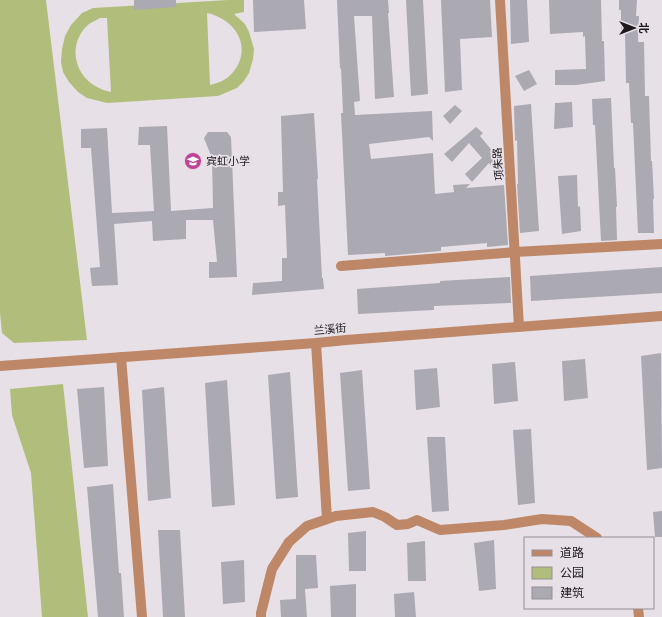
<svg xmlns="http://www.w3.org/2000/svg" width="662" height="617" viewBox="0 0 662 617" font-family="'Varela Round','Noto Sans SC',sans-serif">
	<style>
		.green { fill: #b1be7b; fill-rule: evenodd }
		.building { fill: #aba9b1 }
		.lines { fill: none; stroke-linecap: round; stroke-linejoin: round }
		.minor { stroke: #be8868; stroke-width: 10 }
		.tertiary { stroke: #be8868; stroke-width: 10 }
		.labels { text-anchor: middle; stroke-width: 3.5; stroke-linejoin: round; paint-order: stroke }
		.poi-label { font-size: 11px; fill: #1b191b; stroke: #e7e0e7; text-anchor: start }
		.street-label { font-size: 11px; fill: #1b191b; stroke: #e7e0e7 }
	</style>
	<rect width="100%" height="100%" fill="#e7e0e7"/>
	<path class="green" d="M 0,0 L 46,0 L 87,340 L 14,343 L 2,333 L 0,313 Z
		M 228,0 L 244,0 L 244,12 L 234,14 L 245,24 L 249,32 L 254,49 L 253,59 L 249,73 L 244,81 L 237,88 L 218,96 L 107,103 L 87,98 L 78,92 L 69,82 L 63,72 L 61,62 L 62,49 L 65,36 L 71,25 L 82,13 L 93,8 ZM 207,13 C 213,14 219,17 224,20 C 246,34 248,61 227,78 C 222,82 216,83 210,85 ZM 100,18 L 107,18 L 111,92 C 107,91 102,90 99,88 C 73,76 67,43 89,24 C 92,22 97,20 100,18 Z
		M 63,384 L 88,617 L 42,617 L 31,473 L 12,415 L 10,389 Z"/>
	<path class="building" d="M 134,0 L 176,0 L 176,7 L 134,10 Z
		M 253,0 L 304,0 L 306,29 L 254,32 Z
		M 337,0 L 388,0 L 389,13 L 388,13 L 394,97 L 375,99 L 372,16 L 354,16 L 360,101 L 354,102 L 355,115 L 432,111 L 433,141 L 429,137 L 369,144 L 371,159 L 433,153 L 435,194 L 454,192 L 453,185 L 470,184 L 466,188 L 504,185 L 508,245 L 487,247 L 487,243 L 441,247 L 441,251 L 385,256 L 385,253 L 348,255 L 341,113 L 343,113 L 341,68 L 340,69 Z
		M 406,0 L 423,0 L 428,94 L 411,96 Z
		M 441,0 L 490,0 L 492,37 L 460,39 L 462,90 L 445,92 Z
		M 510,0 L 527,0 L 529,42 L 511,44 Z
		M 549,0 L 601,0 L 602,41 L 604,41 L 605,81 L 576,85 L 555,85 L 555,70 L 586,69 L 585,36 L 583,37 L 583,32 L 550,34 Z
		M 619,0 L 637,0 L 636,16 L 639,16 L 638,42 L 644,42 L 645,96 L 649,96 L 651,161 L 652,161 L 654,199 L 653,199 L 654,233 L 638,233 L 633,123 L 631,123 L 629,83 L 626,83 L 625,32 L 621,32 L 621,10 L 619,10 Z
		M 529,70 L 537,84 L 524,91 L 515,76 Z
		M 611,98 L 614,168 L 615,168 L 617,207 L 616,207 L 617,240 L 601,241 L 595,125 L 593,125 L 592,99 Z
		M 572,102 L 573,127 L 554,129 L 555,103 Z
		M 531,104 L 539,231 L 520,233 L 517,184 L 518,184 L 517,140 L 515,141 L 514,106 Z
		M 455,105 L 462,111 L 450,124 L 443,116 Z
		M 314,113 L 318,179 L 317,179 L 322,278 L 323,278 L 324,289 L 252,295 L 253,283 L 282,281 L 282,258 L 287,258 L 285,205 L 278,206 L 278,192 L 283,192 L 281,116 Z
		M 167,126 L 171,211 L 213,208 L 212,158 L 204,138 L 208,132 L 227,132 L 231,137 L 237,277 L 209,278 L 209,262 L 217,262 L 213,220 L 186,220 L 186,239 L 153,241 L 152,221 L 114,224 L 118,285 L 92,286 L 90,268 L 100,267 L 91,148 L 81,148 L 81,129 L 107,128 L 112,213 L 154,211 L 150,145 L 138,145 L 139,127 Z
		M 476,127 L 483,133 L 480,136 L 499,159 L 492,167 L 489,163 L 472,182 L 465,174 L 482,158 L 469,143 L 452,162 L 444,154 Z
		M 577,175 L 578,207 L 580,206 L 581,231 L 562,234 L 558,176 Z
		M 662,267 L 662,293 L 531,301 L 530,276 Z
		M 510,277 L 511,303 L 434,306 L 434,310 L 358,314 L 357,289 L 440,283 L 440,281 Z
		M 661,353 L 662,468 L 647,470 L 641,356 Z
		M 585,359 L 588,398 L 564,401 L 562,361 Z
		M 515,362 L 518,401 L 494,404 L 492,364 Z
		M 437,368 L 440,407 L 416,410 L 414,370 Z
		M 362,370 L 370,489 L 348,491 L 340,373 Z
		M 290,372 L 298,497 L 276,499 L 268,375 Z
		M 227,380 L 235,505 L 212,507 L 205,383 Z
		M 104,387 L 108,466 L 84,468 L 77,389 Z
		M 164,387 L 171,498 L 148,501 L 142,390 Z
		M 531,429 L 535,503 L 518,505 L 513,430 Z
		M 427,437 L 445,437 L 449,511 L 432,512 Z
		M 113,484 L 119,573 L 121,573 L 124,617 L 98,617 L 87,487 Z
		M 662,511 L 662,537 L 655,537 L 653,512 Z
		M 158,530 L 180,530 L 185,617 L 163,617 Z
		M 366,531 L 366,571 L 349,571 L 348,533 Z
		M 494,540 L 496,589 L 479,591 L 474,543 Z
		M 425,541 L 426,581 L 408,581 L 407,543 Z
		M 296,555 L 316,555 L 318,588 L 305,589 L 307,617 L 281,617 L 280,600 L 296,599 Z
		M 244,560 L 245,602 L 223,604 L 221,562 Z
		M 356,584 L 356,617 L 331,617 L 330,586 Z
		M 414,592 L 416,617 L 395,617 L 394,594 Z"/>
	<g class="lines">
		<path class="minor" d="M 500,0 L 519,327
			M 341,266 L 515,252 L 662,244
			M 316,343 L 327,519
			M 121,357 L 142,617
			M 638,608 L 639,617
			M 261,617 L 261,613 L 272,569 L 289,542 L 307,526 L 336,516 L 373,512 L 385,517 L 397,525 L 408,524 L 417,520 L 440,530 L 504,525 L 542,519 L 571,521 L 597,538"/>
		<path class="tertiary" d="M 0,366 L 316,343 L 346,340 L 662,316"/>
	</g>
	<defs>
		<g id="school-disc" transform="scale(0.9)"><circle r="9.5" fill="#be4497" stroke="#e7e0e7"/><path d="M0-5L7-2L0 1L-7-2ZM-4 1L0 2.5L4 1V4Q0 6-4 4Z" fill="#fff"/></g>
	</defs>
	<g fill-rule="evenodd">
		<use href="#school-disc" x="193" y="161"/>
	</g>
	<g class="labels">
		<g class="poi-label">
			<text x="206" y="165">宾虹小学</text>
		</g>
		<g class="street-label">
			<text transform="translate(498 164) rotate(-94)" y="4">项朱路</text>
			<text transform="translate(330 329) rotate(-5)" y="4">兰溪街</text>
		</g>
	</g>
	<rect x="524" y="537" width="130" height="72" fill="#e7e0e7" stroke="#959095"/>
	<rect x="532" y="550" width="20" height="6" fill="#be8868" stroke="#959095"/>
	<text x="560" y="557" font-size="12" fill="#1b191b">道路</text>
	<rect x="532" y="567" width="20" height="12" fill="#b1be7b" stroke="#959095"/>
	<text x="560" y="577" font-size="12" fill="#1b191b">公园</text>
	<rect x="532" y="587" width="20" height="12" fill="#aba9b1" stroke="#959095"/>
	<text x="560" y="597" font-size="12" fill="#1b191b">建筑</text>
	<g transform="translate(634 28) rotate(90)" stroke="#e7e0e7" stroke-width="3" paint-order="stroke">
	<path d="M0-3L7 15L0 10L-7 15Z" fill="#1b191b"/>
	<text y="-6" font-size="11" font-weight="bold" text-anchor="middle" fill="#1b191b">北</text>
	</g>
</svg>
